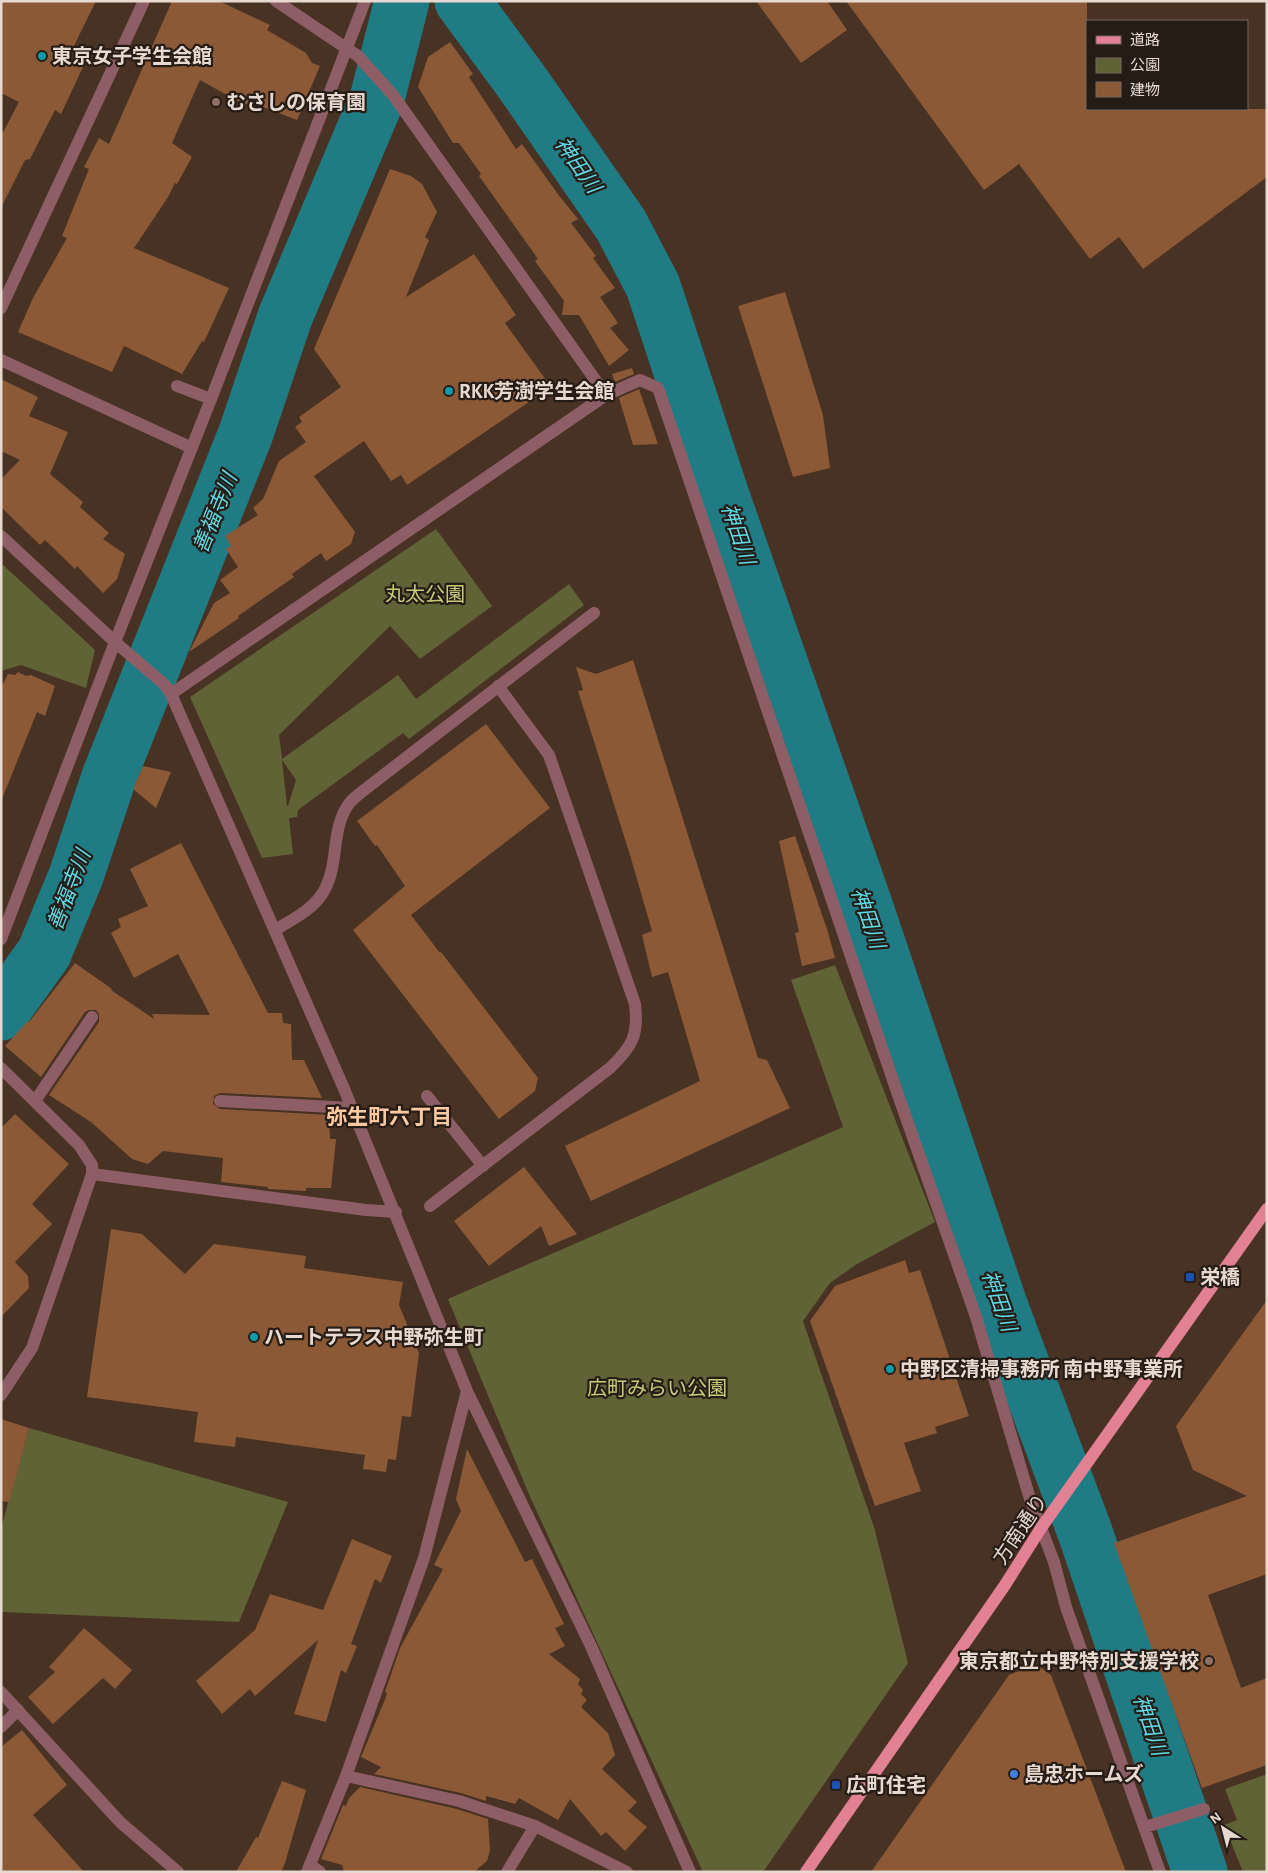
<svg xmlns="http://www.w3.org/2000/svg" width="1268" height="1873" viewBox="0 0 1268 1873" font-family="'Alegreya Sans','Noto Sans JP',sans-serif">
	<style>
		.green { fill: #5f6335; fill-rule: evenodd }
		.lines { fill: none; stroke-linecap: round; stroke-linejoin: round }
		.river { stroke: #207c84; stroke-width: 55 }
		.building { fill: #8b5936 }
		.service { stroke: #8e5e67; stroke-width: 12 }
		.minor { stroke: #8e5e67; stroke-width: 12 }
		.tertiary { stroke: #8e5e67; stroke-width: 12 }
		.primary { stroke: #e28194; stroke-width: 12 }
		.culture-dot { fill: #0f9aa8; stroke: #261c16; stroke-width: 2 }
		.education-dot { fill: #8d6e63; stroke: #261c16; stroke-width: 2 }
		.transit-dot { fill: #1a4fb4; stroke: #261c16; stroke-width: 2 }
		.shop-dot { fill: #3f7fe0; stroke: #261c16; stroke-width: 2 }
		.labels { text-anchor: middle; stroke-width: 4.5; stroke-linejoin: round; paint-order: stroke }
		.poi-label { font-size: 20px; font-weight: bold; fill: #e7d9d0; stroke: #261c16; text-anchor: start }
		.park-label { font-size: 20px; fill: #c7cd75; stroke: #261c16 }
		.street-label { font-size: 20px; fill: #e7d9d0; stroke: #261c16 }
		.water-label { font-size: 21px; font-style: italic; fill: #5bdbe7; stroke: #261c16 }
		.neighbourhood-label { font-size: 21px; font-weight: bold; fill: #fdc9a0; stroke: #261c16 }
	</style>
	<rect width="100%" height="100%" fill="#483223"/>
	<path class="green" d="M 436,529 L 492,606 L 420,659 L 390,626 L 279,735 L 282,759 L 398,675 L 416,699 L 569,584 L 584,605 L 409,739 L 403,733 L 298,810 L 297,817 L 289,818 L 293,854 L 262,858 L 190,697 ZM 282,760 L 296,780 L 288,806 L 287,806 Z
		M 1,563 L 95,650 L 86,688 L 21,665 L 1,671 Z
		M 835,965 L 935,1222 L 857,1264 L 830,1283 L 803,1321 L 874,1527 L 908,1663 L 763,1872 L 703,1872 L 531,1499 L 448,1299 L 843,1127 L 791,980 Z
		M 29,1428 L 288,1502 L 239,1622 L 1,1612 L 1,1528 Z
		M 1267,1774 L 1267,1872 L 1243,1872 L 1224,1825 L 1237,1820 L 1225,1789 Z"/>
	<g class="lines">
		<path class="river" d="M 462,1 L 521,81 L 621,225 L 653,286 L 721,493 L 867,911 L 1001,1308 L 1086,1535 L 1200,1872
			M 1,1013 L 44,953 L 76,876 L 109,777 L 246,433 L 285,317 L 377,99 L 402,1"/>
	</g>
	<path class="building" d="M 1,1 L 96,1 L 68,58 L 83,67 L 61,114 L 55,110 L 30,159 L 25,160 L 1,208 L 1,136 L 19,102 L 1,93 Z
		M 172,1 L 219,1 L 270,25 L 267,30 L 306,53 L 312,63 L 320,66 L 297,120 L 250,102 L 245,105 L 200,80 L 172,143 L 192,157 L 177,184 L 175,183 L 168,197 L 134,248 L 229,288 L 204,342 L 202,341 L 182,374 L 124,346 L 112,372 L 18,332 L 33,298 L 67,238 L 62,236 L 89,169 L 84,167 L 99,138 L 109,144 Z
		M 756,1 L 827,1 L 847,30 L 801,63 Z
		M 846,1 L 1087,1 L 1087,109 L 1267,109 L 1267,177 L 1143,269 L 1119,237 L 1090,259 L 1019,164 L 984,190 Z
		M 450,42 L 473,74 L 469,77 L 516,149 L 522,144 L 560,197 L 578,219 L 571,223 L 596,256 L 593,258 L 615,288 L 600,297 L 618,323 L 610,328 L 629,350 L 609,366 L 579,315 L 562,315 L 564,301 L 535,261 L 538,259 L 479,176 L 481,174 L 459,143 L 453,143 L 418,87 L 428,57 Z
		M 390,169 L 411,176 L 422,184 L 437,212 L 425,237 L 429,240 L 406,297 L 474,254 L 516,315 L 505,323 L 551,387 L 407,485 L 401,475 L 391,481 L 364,441 L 314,476 L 355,532 L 351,544 L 326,561 L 321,553 L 292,574 L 294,577 L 238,616 L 239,618 L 189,652 L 214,603 L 230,593 L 220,580 L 238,567 L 226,549 L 231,546 L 225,536 L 258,515 L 253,508 L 263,499 L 279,461 L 306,442 L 295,427 L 302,422 L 299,417 L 341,387 L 314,349 Z
		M 785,292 L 823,415 L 830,468 L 793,477 L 738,306 Z
		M 632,368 L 634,374 L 615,382 L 612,374 Z
		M 1,379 L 38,397 L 29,416 L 68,432 L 50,474 L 83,502 L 80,507 L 109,533 L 103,539 L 125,554 L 117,579 L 103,593 L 77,566 L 75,569 L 45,540 L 40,545 L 1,507 L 1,479 L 20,460 L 1,451 Z
		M 639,389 L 658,444 L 633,445 L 619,398 Z
		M 633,660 L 758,1058 L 767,1060 L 790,1108 L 591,1201 L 565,1146 L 700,1081 L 668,972 L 652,977 L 642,935 L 652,931 L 630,855 L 578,691 L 583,690 L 576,667 L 596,674 Z
		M 18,672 L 26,676 L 31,675 L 55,686 L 45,716 L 37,712 L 2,799 L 1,688 L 8,674 L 15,675 Z
		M 486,724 L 550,808 L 411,915 L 440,953 L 441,952 L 538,1078 L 535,1091 L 499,1119 L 353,930 L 405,886 L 377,845 L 375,846 L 357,821 Z
		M 143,766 L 171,772 L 156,808 L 133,789 Z
		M 795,836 L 828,932 L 835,958 L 802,966 L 795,933 L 799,932 L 779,841 Z
		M 181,843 L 268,1013 L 282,1013 L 283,1023 L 291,1024 L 292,1060 L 304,1060 L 322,1098 L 220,1093 L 214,1096 L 213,1104 L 220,1109 L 329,1115 L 330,1139 L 336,1139 L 331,1188 L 306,1188 L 306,1191 L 268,1189 L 268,1187 L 221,1182 L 223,1158 L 163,1151 L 148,1164 L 132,1159 L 91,1122 L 49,1095 L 99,1022 L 99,1014 L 96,1010 L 89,1010 L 85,1012 L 41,1077 L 5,1046 L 28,1021 L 29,1022 L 75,963 L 112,989 L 111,990 L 154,1019 L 152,1014 L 210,1015 L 178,954 L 134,978 L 111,933 L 121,927 L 118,919 L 148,906 L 130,869 Z
		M 15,1114 L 69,1164 L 32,1204 L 52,1224 L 15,1262 L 28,1276 L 29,1288 L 1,1317 L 1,1128 Z
		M 524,1167 L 577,1234 L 549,1246 L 541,1226 L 489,1266 L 454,1221 Z
		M 111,1229 L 142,1234 L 185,1274 L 214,1244 L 306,1256 L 304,1268 L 403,1282 L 399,1305 L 419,1353 L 411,1417 L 402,1416 L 396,1460 L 388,1459 L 386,1472 L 363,1469 L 365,1455 L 236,1437 L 235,1447 L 194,1442 L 198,1412 L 87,1397 Z
		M 905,1260 L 909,1273 L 920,1270 L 969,1416 L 935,1427 L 937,1433 L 904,1443 L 921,1491 L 875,1506 L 810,1321 L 835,1286 Z
		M 1267,1300 L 1267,1574 L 1208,1595 L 1241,1688 L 1267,1678 L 1267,1765 L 1202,1788 L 1114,1543 L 1247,1496 L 1193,1470 L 1176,1426 Z
		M 1,1419 L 29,1428 L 9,1502 L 1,1501 Z
		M 467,1449 L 525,1562 L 532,1559 L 564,1624 L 555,1628 L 565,1646 L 549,1654 L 580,1679 L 578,1684 L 583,1690 L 581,1694 L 587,1700 L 581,1707 L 608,1733 L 615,1755 L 602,1769 L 637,1802 L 628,1811 L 647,1827 L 625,1851 L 606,1832 L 601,1836 L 570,1799 L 558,1820 L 519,1798 L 515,1804 L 486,1796 L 486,1801 L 461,1793 L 374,1774 L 381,1767 L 361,1757 L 386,1697 L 387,1693 L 385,1692 L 400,1648 L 443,1569 L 434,1565 L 461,1511 L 456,1499 Z
		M 352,1539 L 392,1556 L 381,1583 L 375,1579 L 351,1644 L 357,1646 L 346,1673 L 341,1670 L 326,1722 L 294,1714 L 318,1640 L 255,1696 L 250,1689 L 222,1714 L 196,1681 L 255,1630 L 270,1594 L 323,1610 Z
		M 84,1628 L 132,1670 L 115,1689 L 103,1678 L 53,1724 L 28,1697 L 55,1672 L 49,1667 Z
		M 1036,1664 L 1051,1675 L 1126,1872 L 871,1872 L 1009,1675 Z
		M 22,1730 L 67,1785 L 33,1815 L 84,1872 L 1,1872 L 1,1747 Z
		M 282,1781 L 306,1790 L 285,1863 L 281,1872 L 236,1872 L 256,1837 L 258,1838 Z
		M 360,1787 L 457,1809 L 488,1819 L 490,1850 L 487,1861 L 474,1872 L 344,1872 L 342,1865 L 321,1859 L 343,1805 L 346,1806 L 349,1798 Z"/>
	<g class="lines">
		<path class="service" d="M 177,386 L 211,399
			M 275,930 C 293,919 315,909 325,889 C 339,862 331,830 348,805 C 353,798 362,792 368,787 L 594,613
			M 427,1096 L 483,1166
			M 35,1101 L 92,1017
			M 430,1206 L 610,1068 C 632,1047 639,1035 635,1004 L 549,755 L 498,686
			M 1,1727 L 18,1710
			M 346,1776 L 459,1801 L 535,1826 L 627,1872
			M 310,1865 L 320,1872
			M 507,1872 L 535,1826"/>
		<path class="minor" d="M 276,1 L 358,56 L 393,95 L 606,395
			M 1,308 L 144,1
			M 1,360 L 192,448
			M 115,642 L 164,684 L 171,694 L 345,1091 L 467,1391 L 590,1644 L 690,1872
			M 171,694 L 606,395 L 640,380 L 658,388 L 896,1089 L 976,1317 L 1030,1499 L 1054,1562 L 1066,1607 L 1160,1872
			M 1,939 L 115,642 L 211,399 L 365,1
			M 1,1068 L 79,1145 L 92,1165 L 92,1174 L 32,1348 L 1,1395
			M 220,1101 L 351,1108
			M 92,1174 L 366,1210 L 396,1212
			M 1,1692 L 120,1822 L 178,1872
			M 1145,1827 L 1204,1809
			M 307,1872 L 346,1776 L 424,1558 L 467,1391"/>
		<path class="tertiary" d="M 1,536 L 115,642"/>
		<path class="primary" d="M 806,1872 L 1005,1585 L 1041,1528 L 1267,1209"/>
	</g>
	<g class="culture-dot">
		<circle cx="42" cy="56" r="5"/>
		<circle cx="449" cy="391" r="5"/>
		<circle cx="254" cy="1337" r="5"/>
		<circle cx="890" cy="1369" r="5"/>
	</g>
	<g class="education-dot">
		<circle cx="216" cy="102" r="5"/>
		<circle cx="1209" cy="1661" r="5"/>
	</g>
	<g class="transit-dot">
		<rect x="1185" y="1272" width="10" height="10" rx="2.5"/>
		<rect x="831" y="1780" width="10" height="10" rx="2.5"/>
	</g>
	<circle class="shop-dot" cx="1014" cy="1774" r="5"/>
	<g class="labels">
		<g class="poi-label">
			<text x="52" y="63">東京女子学生会館</text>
			<text x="226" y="109">むさしの保育園</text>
			<text x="459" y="398">RKK芳澍学生会館</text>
			<text x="1200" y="1284">栄橋</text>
			<text x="264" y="1344">ハートテラス中野弥生町</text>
			<text x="900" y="1376">中野区清掃事務所 南中野事業所</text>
			<text x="1199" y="1668" text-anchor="end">東京都立中野特別支援学校</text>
			<text x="1024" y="1781">島忠ホームズ</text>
			<text x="846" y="1792">広町住宅</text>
		</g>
		<g class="park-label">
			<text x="425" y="601">丸太公園</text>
			<text x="657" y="1395">広町みらい公園</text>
		</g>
		<g class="street-label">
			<text transform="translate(1020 1529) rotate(-56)" y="7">方南通り</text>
		</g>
		<g class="water-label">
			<text transform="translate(578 165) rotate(55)" y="7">神田川</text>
			<text transform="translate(215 513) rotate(-68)" y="7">善福寺川</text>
			<text transform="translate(738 534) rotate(71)" y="7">神田川</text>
			<text transform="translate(69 890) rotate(-69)" y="7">善福寺川</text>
			<text transform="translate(868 918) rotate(71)" y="7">神田川</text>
			<text transform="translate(999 1301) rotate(70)" y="7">神田川</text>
			<text transform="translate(1150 1725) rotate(71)" y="7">神田川</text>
		</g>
		<g class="neighbourhood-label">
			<text x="389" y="1124">弥生町六丁目</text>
		</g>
	</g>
	<rect width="1268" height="1873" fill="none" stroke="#e7d9d0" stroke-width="5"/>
	<rect x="1086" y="20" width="162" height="90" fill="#261c16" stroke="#736860"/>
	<rect x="1096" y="36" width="25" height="8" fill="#e28194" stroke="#736860"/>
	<text x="1130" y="45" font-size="15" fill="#e7d9d0">道路</text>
	<rect x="1096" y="58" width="25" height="15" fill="#5f6335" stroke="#736860"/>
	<text x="1130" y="70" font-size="15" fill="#e7d9d0">公園</text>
	<rect x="1096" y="82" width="25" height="15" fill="#8b5936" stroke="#736860"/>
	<text x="1130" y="95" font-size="15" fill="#e7d9d0">建物</text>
	<g transform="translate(1223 1828) rotate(324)" stroke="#261c16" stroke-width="4" paint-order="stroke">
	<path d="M0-4L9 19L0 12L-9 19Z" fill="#e7d9d0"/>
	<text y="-8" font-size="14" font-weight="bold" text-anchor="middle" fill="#e7d9d0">N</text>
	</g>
</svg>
